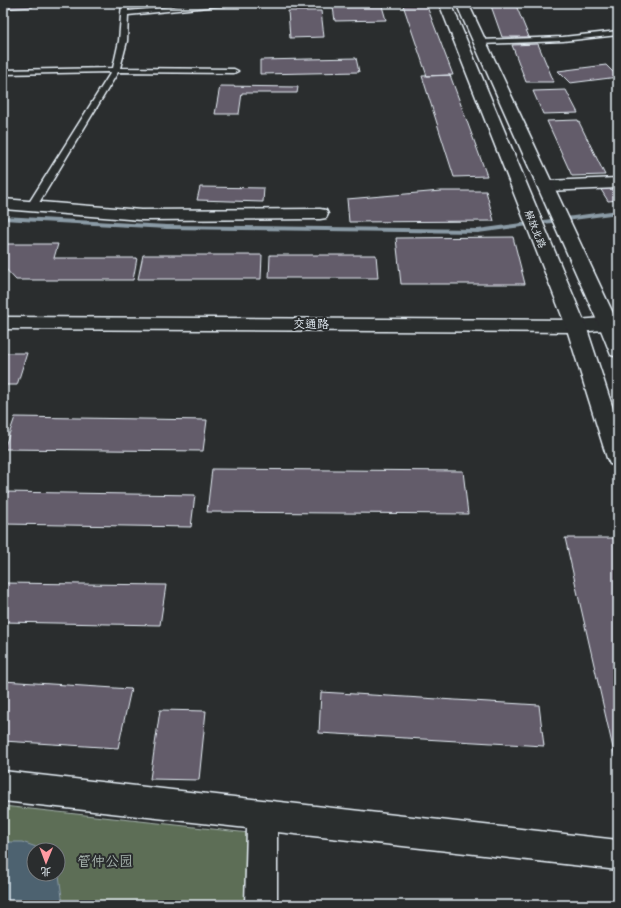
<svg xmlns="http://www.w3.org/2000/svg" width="621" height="908" viewBox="0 0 621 908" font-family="Delius,'LXGW WenKai TC',sans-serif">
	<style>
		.green { fill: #5d6e57; stroke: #a2b0a8; fill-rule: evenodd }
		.water { fill: #4d6270; stroke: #8b9ba6 }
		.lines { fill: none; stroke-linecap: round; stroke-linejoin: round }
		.stream { fill: #8b9ba6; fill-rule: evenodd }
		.building { fill: #645b6b; stroke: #e8f1f8 }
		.service-casing { stroke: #e8f1f8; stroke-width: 3 }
		.minor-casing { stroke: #e8f1f8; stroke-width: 3 }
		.tertiary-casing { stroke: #e8f1f8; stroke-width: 3 }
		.primary-casing { stroke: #e8f1f8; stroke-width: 3 }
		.service { fill: #2a2d2e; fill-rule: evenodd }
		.minor { fill: #2a2d2e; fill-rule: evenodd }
		.tertiary { fill: #2a2d2e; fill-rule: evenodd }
		.primary { fill: #2a2d2e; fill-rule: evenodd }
		.labels { text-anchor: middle; stroke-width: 4; stroke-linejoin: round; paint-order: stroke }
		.far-street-label { font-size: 10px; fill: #e8f1f8; stroke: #2a2d2e }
		.street-label { font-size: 12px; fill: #e8f1f8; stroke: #2a2d2e }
		.near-park-label { font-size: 14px; fill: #a9b6b0; stroke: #2a2d2e }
	</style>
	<rect width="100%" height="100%" fill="#2a2d2e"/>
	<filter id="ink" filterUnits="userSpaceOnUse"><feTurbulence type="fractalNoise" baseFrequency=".025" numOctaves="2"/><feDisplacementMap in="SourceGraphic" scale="8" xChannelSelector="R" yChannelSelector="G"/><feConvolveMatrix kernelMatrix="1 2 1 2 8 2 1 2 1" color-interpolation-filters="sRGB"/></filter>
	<g filter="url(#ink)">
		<path class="green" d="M 3,806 L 249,833 L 244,905 L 3,905 ZM 34,850 L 58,850 L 58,874 L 34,874 Z"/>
		<path class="water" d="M 3,842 L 22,842 L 45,850 L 34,850 L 34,874 L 58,874 L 58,867 L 63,905 L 3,905 Z"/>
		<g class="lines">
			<path class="stream" d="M 618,210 L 618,214 L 478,233 L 167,229 L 3,220 L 3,216 L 167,225 L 478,229 Z"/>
		</g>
		<path class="building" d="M 3,3 L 33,3 L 33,7 L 3,9 Z
			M 490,3 L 515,3 L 529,37 L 502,37 Z
			M 426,4 L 453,75 L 427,76 L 403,5 Z
			M 382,6 L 386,20 L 335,21 L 333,7 Z
			M 288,11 L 321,11 L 324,37 L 290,38 Z
			M 538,44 L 554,82 L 526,82 L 512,45 Z
			M 356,58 L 359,72 L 260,74 L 260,60 Z
			M 606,65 L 618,77 L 570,83 L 558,71 Z
			M 450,75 L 487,176 L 454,177 L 422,76 Z
			M 220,86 L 298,87 L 297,93 L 242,93 L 239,114 L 215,114 Z
			M 566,90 L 578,113 L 543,114 L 533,91 Z
			M 578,120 L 605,175 L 572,176 L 547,121 Z
			M 200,187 L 264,188 L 263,202 L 197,200 Z
			M 618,187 L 618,200 L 608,201 L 600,188 Z
			M 441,191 L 486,191 L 494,221 L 349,222 L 347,199 Z
			M 513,237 L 525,284 L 401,284 L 396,238 Z
			M 3,244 L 58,244 L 54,258 L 137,258 L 133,280 L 16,280 L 3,266 Z
			M 143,255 L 262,255 L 261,279 L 138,279 Z
			M 270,255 L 376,255 L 378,278 L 269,278 Z
			M 3,353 L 27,353 L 17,385 L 3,385 Z
			M 15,417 L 207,420 L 203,451 L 4,449 Z
			M 212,469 L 463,471 L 468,514 L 207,512 Z
			M 3,492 L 195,495 L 191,527 L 3,524 Z
			M 565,538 L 614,538 L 618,553 L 618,757 L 615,757 Z
			M 3,583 L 166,585 L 160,625 L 3,622 Z
			M 3,681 L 131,689 L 118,748 L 3,741 Z
			M 321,692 L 539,705 L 544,746 L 319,733 Z
			M 160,710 L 206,711 L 199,780 L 150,779 Z"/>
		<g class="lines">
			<g class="service-casing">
				<path id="service" d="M 122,3 L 128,3 L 128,11 L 208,3 L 264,3 L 261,5 L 218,6 L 128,15 L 127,41 L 120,68 L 234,69 L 238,71 L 234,73 L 118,72 L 37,206 L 32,209 L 29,208 L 27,206 L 111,72 L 3,74 L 3,70 L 113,68 L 119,41 Z
					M 618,31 L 618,35 L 563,41 L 480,44 L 476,42 L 480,40 L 563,37 Z"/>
			</g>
			<g class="minor-casing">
				<path id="minor" d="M 618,178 L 618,188 L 546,191 L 540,189 L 538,186 L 540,183 L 546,181 Z
					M 3,199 L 141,210 L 320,209 L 326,210 L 328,214 L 326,218 L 320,219 L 141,220 L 3,209 Z
					M 3,771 L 618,840 L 618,870 L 277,832 L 277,905 L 245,905 L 247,828 L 3,801 Z"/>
			</g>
			<g class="tertiary-casing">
				<path id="tertiary" d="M 3,317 L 576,320 L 618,317 L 618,329 L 576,332 L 3,329 Z"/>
			</g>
			<g class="primary-casing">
				<path id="primary" d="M 439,3 L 451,3 L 586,326 L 618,424 L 618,466 L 610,464 L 607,458 L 566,326 Z
					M 456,3 L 468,3 L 618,324 L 618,357 L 611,355 L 599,325 Z"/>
			</g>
			<use href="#service" class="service"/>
			<use href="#minor" class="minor"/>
			<use href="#tertiary" class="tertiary"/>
			<use href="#primary" class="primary"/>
		</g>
	</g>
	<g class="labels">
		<g class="far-street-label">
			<text transform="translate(536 229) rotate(68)" y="4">解放北路</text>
		</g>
		<g class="street-label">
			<text x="311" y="328">交通路</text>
		</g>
		<g class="near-park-label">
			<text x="105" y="866">管仲公园</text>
		</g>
	</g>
	<rect width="621" height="908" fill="none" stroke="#2a2d2e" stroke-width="16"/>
	<rect x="8" y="8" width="605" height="892" fill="none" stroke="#e8f1f8" stroke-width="1.5" filter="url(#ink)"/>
	<g transform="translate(46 862) rotate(181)"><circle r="19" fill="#2a2d2e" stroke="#767b7f"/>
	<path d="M0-3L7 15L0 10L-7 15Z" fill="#ff9aa2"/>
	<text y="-6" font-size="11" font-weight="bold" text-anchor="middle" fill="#e8f1f8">北</text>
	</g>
</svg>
